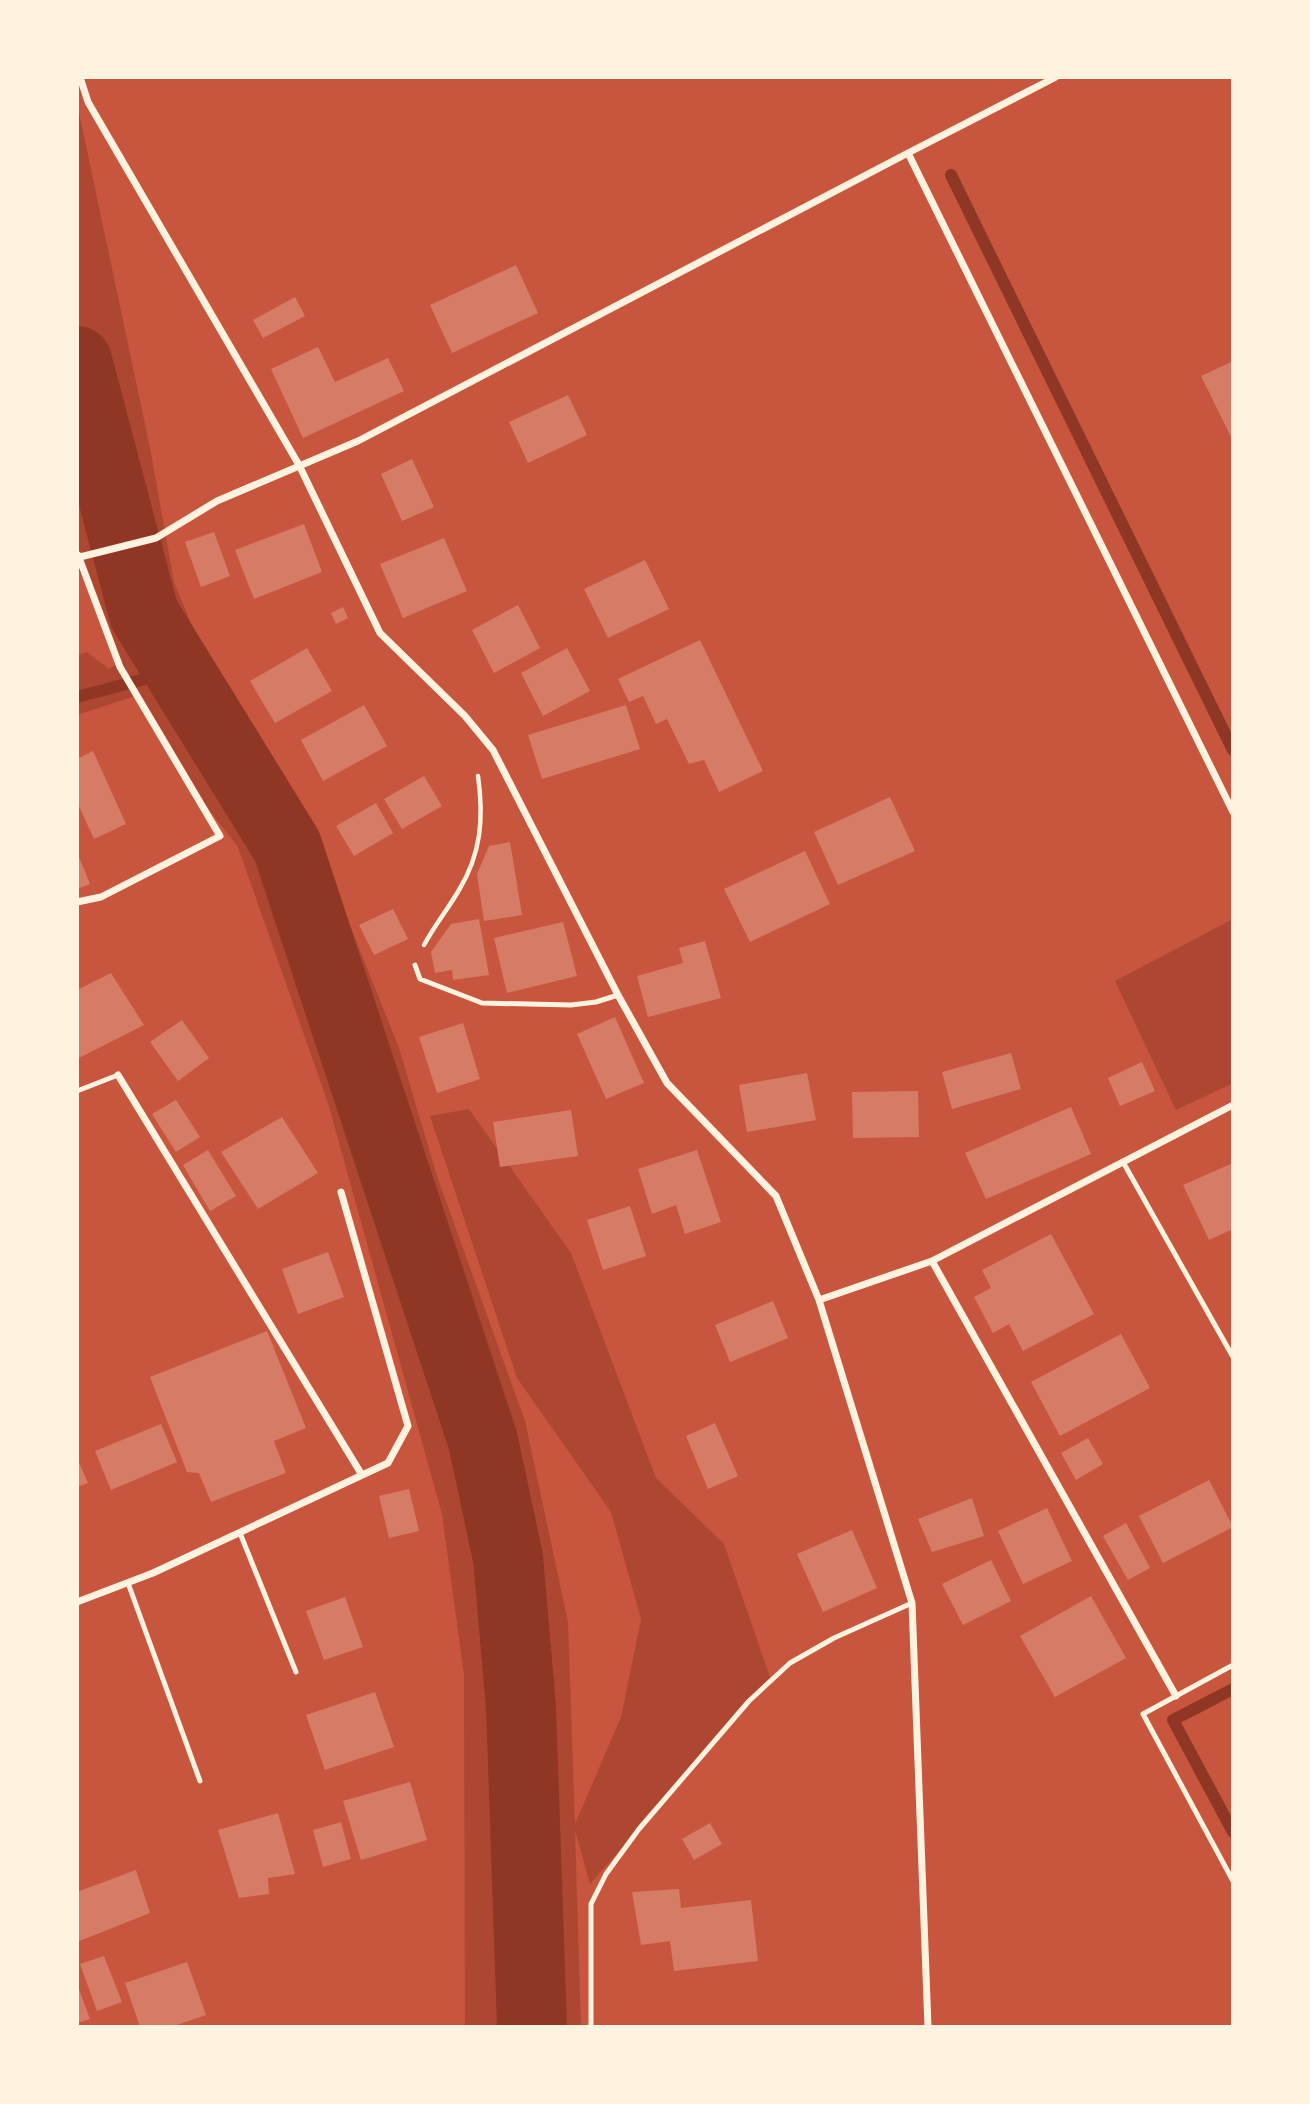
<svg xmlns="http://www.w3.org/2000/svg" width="1310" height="2104" viewBox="0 0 1310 2104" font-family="'Source Sans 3',sans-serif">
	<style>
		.green { fill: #ae4732 }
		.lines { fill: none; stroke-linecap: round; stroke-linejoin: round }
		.stream { stroke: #8f3625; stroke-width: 12 }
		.river { stroke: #8f3625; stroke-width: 70 }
		.building { fill: #d67c66 }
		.path { stroke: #fff3e0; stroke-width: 4.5 }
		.service { stroke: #fff3e0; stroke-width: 5 }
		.minor { stroke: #fff3e0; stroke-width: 7 }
	</style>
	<rect width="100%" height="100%" fill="#c8553d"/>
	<path class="green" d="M 77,103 L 150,448 L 174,582 L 209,667 L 315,838 L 399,1048 L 437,1176 L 525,1421 L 568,1622 L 575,1824 L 621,1717 L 641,1619 L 611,1512 L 517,1378 L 430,1116 L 469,1109 L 571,1253 L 656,1478 L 724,1544 L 771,1680 L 590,1884 L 575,1830 L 581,2027 L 465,2027 L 464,1675 L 442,1514 L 328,1103 L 238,847 L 185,779 L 135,696 L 77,715 L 77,655 L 87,652 L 109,669 L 119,663 L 77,565 Z
		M 1233,919 L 1233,1083 L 1176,1110 L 1115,981 Z"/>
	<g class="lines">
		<path class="stream" d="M 951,175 L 1233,750
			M 77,697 L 179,670
			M 1233,1689 L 1173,1720 L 1233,1832"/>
		<path class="river" d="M 77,361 L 144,614 L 287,846 L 483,1441 L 508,1558 L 521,1707 L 532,2027"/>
	</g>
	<path class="building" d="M 516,265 L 538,313 L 452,353 L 430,305 Z
		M 295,297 L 305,316 L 263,338 L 253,320 Z
		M 318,347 L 335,382 L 388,358 L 404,391 L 303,438 L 271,369 Z
		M 1233,361 L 1233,441 L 1201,376 Z
		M 568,395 L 587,435 L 528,463 L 509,422 Z
		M 412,459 L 434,507 L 402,521 L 381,474 Z
		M 304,524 L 322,572 L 254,599 L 235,550 Z
		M 214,532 L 230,576 L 201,587 L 185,542 Z
		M 444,538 L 467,591 L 403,618 L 380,564 Z
		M 645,560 L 669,609 L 608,638 L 584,589 Z
		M 518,605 L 540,648 L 494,673 L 472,630 Z
		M 343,607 L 348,618 L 336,624 L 331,613 Z
		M 700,640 L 763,771 L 719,792 L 704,760 L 689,764 L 667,719 L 656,724 L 643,696 L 629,702 L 618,679 Z
		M 307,648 L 332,691 L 275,723 L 250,681 Z
		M 567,648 L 590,691 L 543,716 L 521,673 Z
		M 364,705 L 387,746 L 323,781 L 301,740 Z
		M 626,705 L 640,749 L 542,779 L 528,735 Z
		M 93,751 L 126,824 L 94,839 L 77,802 L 77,759 Z
		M 424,776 L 442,806 L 402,829 L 384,799 Z
		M 890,797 L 915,851 L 838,885 L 814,832 Z
		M 376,803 L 393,833 L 354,856 L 336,826 Z
		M 510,842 L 522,915 L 484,921 L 477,874 L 489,846 Z
		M 805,851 L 830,904 L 750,942 L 724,889 Z
		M 77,852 L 90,884 L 77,889 Z
		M 393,909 L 408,939 L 374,955 L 359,925 Z
		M 479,919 L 489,975 L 453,980 L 452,970 L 435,973 L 431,952 L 451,924 Z
		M 563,922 L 577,976 L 507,993 L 494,938 Z
		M 705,941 L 721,998 L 648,1017 L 637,976 L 683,963 L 679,948 Z
		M 111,973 L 144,1025 L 77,1059 L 77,990 Z
		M 615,1017 L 644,1083 L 606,1099 L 577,1034 Z
		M 182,1020 L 209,1058 L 178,1081 L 150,1042 Z
		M 463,1023 L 480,1079 L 437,1093 L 419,1037 Z
		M 1011,1053 L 1021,1089 L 952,1109 L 942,1072 Z
		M 1142,1062 L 1155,1091 L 1120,1106 L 1108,1078 Z
		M 807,1073 L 816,1120 L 747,1132 L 739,1085 Z
		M 918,1091 L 919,1137 L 853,1138 L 852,1092 Z
		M 176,1100 L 200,1137 L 176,1152 L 152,1114 Z
		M 1071,1107 L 1091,1154 L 986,1199 L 965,1153 Z
		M 571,1110 L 578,1156 L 500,1167 L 493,1122 Z
		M 282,1117 L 318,1173 L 258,1209 L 221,1152 Z
		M 208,1150 L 236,1196 L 210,1211 L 183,1165 Z
		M 697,1150 L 721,1222 L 685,1234 L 676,1205 L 652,1214 L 638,1169 Z
		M 1233,1163 L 1233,1229 L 1209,1240 L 1183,1185 Z
		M 630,1206 L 646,1256 L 603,1270 L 587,1220 Z
		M 1051,1234 L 1094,1314 L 1023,1351 L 1009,1324 L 993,1333 L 974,1297 L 991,1288 L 982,1270 Z
		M 328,1252 L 344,1297 L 298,1314 L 282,1269 Z
		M 773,1301 L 788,1338 L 730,1362 L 715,1325 Z
		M 267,1331 L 306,1428 L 274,1441 L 286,1473 L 211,1502 L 199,1473 L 187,1472 L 150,1377 Z
		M 1121,1334 L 1150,1388 L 1060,1436 L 1031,1382 Z
		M 715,1423 L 738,1476 L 708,1489 L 686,1436 Z
		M 161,1424 L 177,1462 L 111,1490 L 95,1451 Z
		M 1088,1438 L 1103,1464 L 1076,1480 L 1061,1453 Z
		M 77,1458 L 88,1483 L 77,1487 Z
		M 1209,1480 L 1233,1527 L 1163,1563 L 1139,1516 Z
		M 409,1489 L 419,1531 L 389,1538 L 379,1496 Z
		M 972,1498 L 984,1536 L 932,1552 L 918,1519 Z
		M 1047,1508 L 1072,1561 L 1023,1584 L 998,1531 Z
		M 1126,1523 L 1150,1568 L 1128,1580 L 1103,1536 Z
		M 852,1530 L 877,1588 L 823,1612 L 797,1554 Z
		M 991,1560 L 1011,1601 L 963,1625 L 942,1584 Z
		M 1091,1596 L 1126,1658 L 1055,1697 L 1020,1636 Z
		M 345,1597 L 363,1647 L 324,1660 L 306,1611 Z
		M 375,1692 L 394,1747 L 325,1770 L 306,1715 Z
		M 410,1782 L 427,1840 L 361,1860 L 343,1801 Z
		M 278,1813 L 295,1874 L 268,1878 L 269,1894 L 239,1898 L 218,1830 Z
		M 341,1822 L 351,1859 L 323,1867 L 313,1830 Z
		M 710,1823 L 722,1844 L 694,1860 L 682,1839 Z
		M 136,1870 L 150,1913 L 77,1942 L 77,1892 Z
		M 679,1889 L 681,1908 L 751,1900 L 758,1961 L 674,1971 L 670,1941 L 641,1945 L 632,1892 Z
		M 104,1956 L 122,2002 L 97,2011 L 80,1964 Z
		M 187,1962 L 206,2015 L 171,2027 L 140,2027 L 125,1983 Z
		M 77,1984 L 90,2019 L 77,2023 Z"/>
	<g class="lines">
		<path class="path" d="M 424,945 C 434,926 448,909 459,890 C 481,854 484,818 478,776"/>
		<path class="service" d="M 415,965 L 420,979 L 482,1003 L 571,1005 L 596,1002 L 618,995
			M 77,1091 L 118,1075
			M 1123,1162 L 1233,1357
			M 240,1533 L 296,1672
			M 128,1583 L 200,1781
			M 1233,1665 L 1143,1714 L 1233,1881
			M 591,2027 L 591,1904 L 606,1874 L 639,1829 L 749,1701 L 790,1663 L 834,1638 L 912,1603"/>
		<path class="minor" d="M 80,77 L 88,102 L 299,465 L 380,633 L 465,716 L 493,750 L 618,995 L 667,1083 L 776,1196 L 819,1300 L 912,1603 L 928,2027
			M 908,153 L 1233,812
			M 80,557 L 156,538 L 217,501 L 358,441 L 908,153 L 1056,77
			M 77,902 L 101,897 L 220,836 L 120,667 L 78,555
			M 118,1075 L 362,1475
			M 932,1261 L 1176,1696
			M 819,1300 L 932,1261 L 1233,1105
			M 77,1602 L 153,1573 L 388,1463 L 408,1426 L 341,1192"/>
	</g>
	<rect width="1310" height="2104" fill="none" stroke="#fff3e0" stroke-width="158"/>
</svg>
